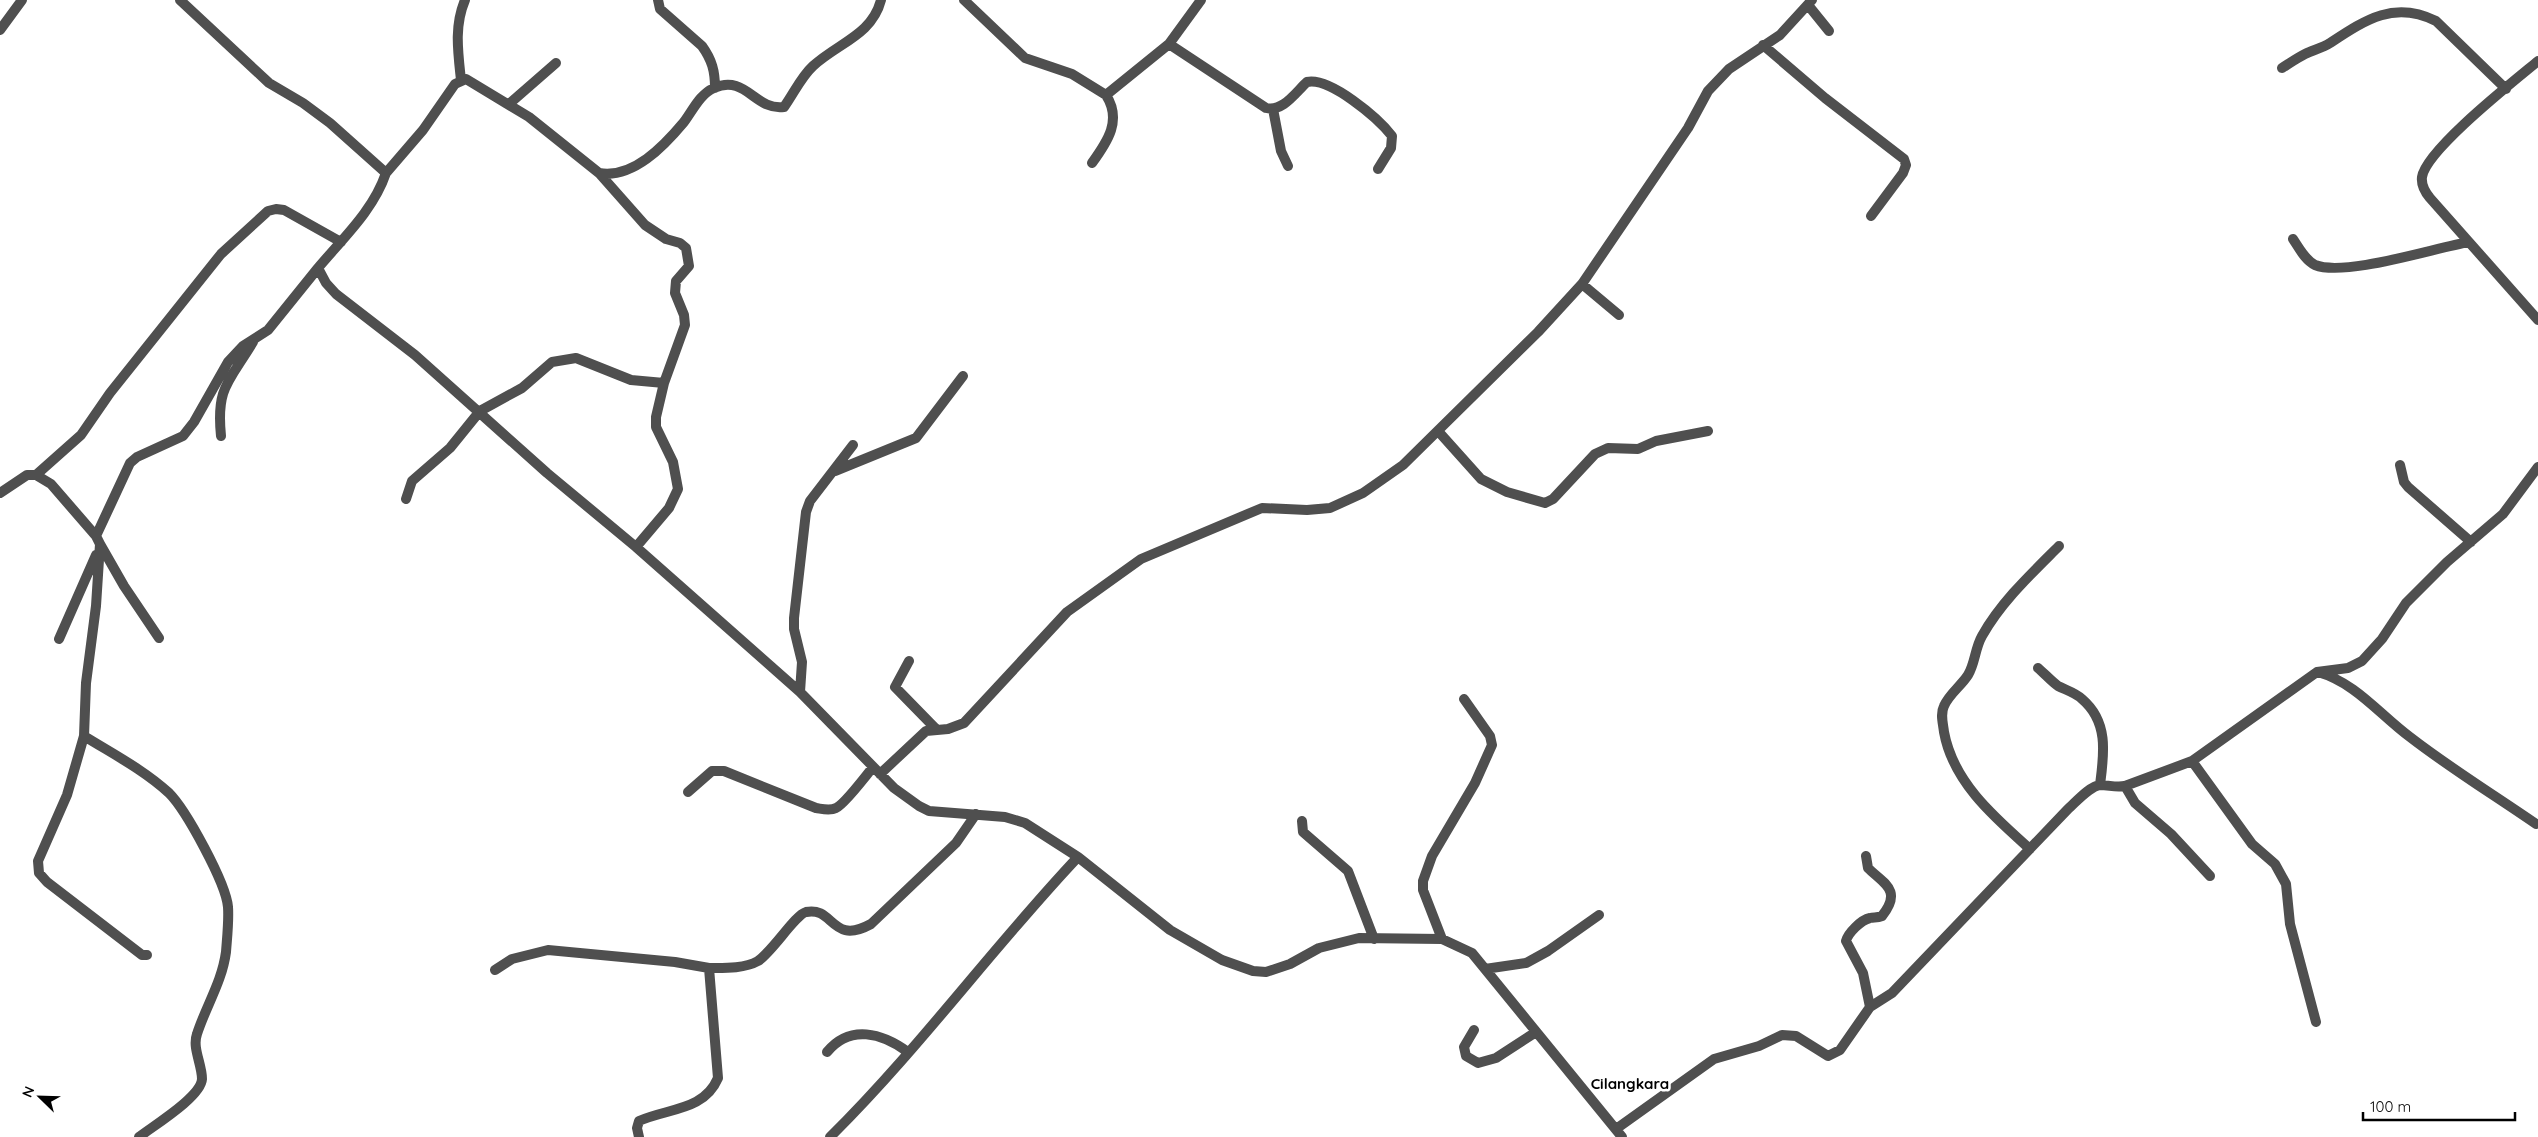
<svg xmlns="http://www.w3.org/2000/svg" width="2538" height="1137" viewBox="0 0 2538 1137" font-family="Quicksand,sans-serif">
	<style>
		.lines { fill: none; stroke-linecap: round; stroke-linejoin: round }
		.street { stroke: #4f4f4f; stroke-width: 10 }
		.labels { text-anchor: middle; stroke-width: 5; stroke-linejoin: round; paint-order: stroke }
		.quarter-label { font-size: 15px; font-weight: bold; fill: #000; stroke: #fff }
	</style>
	<rect width="100%" height="100%" fill="#fff"/>
	<g class="lines">
		<path class="street" d="M 180,0 L 269,83 L 303,103 L 330,123 L 386,173 C 373,211 343,238 318,268 L 326,283 L 336,294 L 415,355 L 547,473 L 636,547 L 800,692 L 894,788 L 919,806 L 929,811 L 1005,817 L 1025,823 L 1078,857 L 1170,930 L 1222,960 L 1253,971 L 1266,972 L 1290,964 L 1319,948 L 1359,938 L 1442,939 L 1472,953 L 1622,1137
			M 658,0 L 660,9 L 702,46 C 712,60 715,71 715,88
			M 964,0 L 1025,58 L 1072,74 L 1106,95 L 1169,44 L 1201,0
			M 1808,5 L 1829,31
			M 0,30 L 22,0
			M 1169,44 L 1266,108 C 1283,112 1295,93 1307,82 C 1330,77 1378,118 1392,136 L 1391,148 L 1378,169
			M 1763,45 L 1825,98 L 1904,159 L 1906,165 L 1903,173 L 1871,216
			M 2538,61 C 2514,81 2426,150 2422,177 C 2421,185 2425,192 2430,198 L 2538,320
			M 2282,68 C 2290,63 2297,58 2305,54 C 2313,50 2322,48 2330,43 C 2365,20 2394,0 2436,21 L 2506,89
			M 461,80 C 458,52 454,26 465,0
			M 509,104 L 556,63
			M 1273,109 L 1281,151 L 1288,166
			M 1092,163 C 1108,141 1122,120 1106,95
			M 386,173 L 423,130 L 455,84 L 466,79 L 529,117 L 599,173 C 633,179 664,146 684,122 C 693,110 700,94 714,88 C 746,74 755,111 784,107 C 794,93 801,77 813,66 C 838,43 872,35 881,0
			M 599,173 L 645,225 L 666,239 L 680,243 L 686,248 L 689,266 L 676,281 L 675,293 L 684,315 L 685,325 L 664,383 L 656,417 L 656,427 L 673,462 L 678,489 L 669,508 L 636,547
			M 2293,239 C 2299,248 2305,260 2315,265 C 2345,277 2434,248 2469,242
			M 1582,284 L 1619,315
			M 1438,431 L 1481,479 L 1507,492 L 1545,503 L 1553,499 L 1595,454 L 1608,448 L 1638,449 L 1656,441 L 1708,431
			M 221,436 C 216,387 229,382 253,342
			M 2400,465 L 2404,482 L 2408,487 L 2471,542
			M 835,471 L 916,438 L 963,376
			M 36,475 L 81,435 L 110,393 L 221,254 L 268,211 L 276,209 L 284,210 L 341,242
			M 0,493 L 27,475 L 36,475 L 51,484 L 96,536
			M 406,499 L 412,481 L 450,448 L 480,411 L 522,388 L 552,362 L 576,358 L 631,380 L 664,383
			M 100,544 L 124,586 L 159,638
			M 59,639 L 96,555
			M 909,661 L 895,687 L 936,729
			M 2038,668 C 2045,674 2051,681 2058,686 C 2066,690 2076,693 2082,699 C 2109,722 2104,754 2100,785
			M 2318,672 C 2356,683 2379,714 2410,737 C 2450,768 2494,795 2536,824
			M 800,692 L 802,662 L 794,629 L 794,618 L 806,512 L 810,501 L 853,445
			M 84,736 C 113,754 144,770 169,793 C 186,810 226,883 228,907 C 229,921 227,938 226,952 C 222,982 206,1006 197,1034 C 192,1048 202,1064 202,1079 C 201,1097 153,1126 139,1137
			M 2192,761 L 2252,844 L 2275,864 L 2286,884 L 2290,924 L 2316,1022
			M 880,774 L 926,731 L 948,729 L 964,723 L 1067,612 L 1141,559 L 1262,508 L 1307,510 L 1330,508 L 1363,493 L 1403,465 L 1538,332 L 1582,284 L 1688,128 L 1708,91 L 1729,69 L 1780,35 L 1812,0
			M 2125,786 L 2135,803 L 2171,834 L 2210,876
			M 688,792 L 712,771 L 724,771 L 816,808 C 823,809 830,811 836,808 C 843,805 866,776 873,767
			M 1302,821 L 1303,832 L 1348,871 L 1374,939
			M 2030,849 C 1994,817 1953,782 1944,732 C 1943,723 1940,714 1944,706 C 1949,694 1961,686 1968,675 C 1975,664 1975,648 1982,636 C 2001,602 2031,574 2059,546
			M 1866,856 L 1868,868 C 1883,883 1903,890 1882,916 C 1877,918 1874,917 1870,918 C 1861,920 1848,933 1846,941 L 1863,973 L 1870,1007
			M 1442,939 L 1423,890 L 1423,881 L 1432,856 L 1475,783 L 1492,745 L 1490,736 L 1464,699
			M 147,955 L 142,955 L 47,882 L 39,873 L 38,861 L 67,795 L 84,736 L 86,683 L 96,606 L 100,544 L 96,536 L 130,463 L 137,457 L 183,436 L 194,422 L 228,362 L 243,346 L 268,330 L 318,268
			M 1485,969 L 1526,963 L 1548,951 L 1599,915
			M 495,970 L 512,959 L 548,950 L 675,962 L 709,968
			M 1474,1030 L 1464,1047 L 1466,1056 L 1478,1063 L 1496,1058 L 1536,1032
			M 827,1052 C 850,1024 882,1033 908,1052
			M 1616,1129 L 1714,1059 L 1759,1046 L 1782,1035 L 1796,1036 L 1828,1056 L 1840,1050 L 1870,1007 L 1892,993 L 2068,809 C 2076,802 2090,786 2100,785 C 2109,785 2116,788 2125,786 L 2192,761 L 2317,672 L 2348,668 L 2362,661 L 2382,639 L 2406,603 L 2447,562 L 2503,514 L 2538,467
			M 639,1137 L 637,1128 L 639,1121 C 668,1108 704,1111 718,1078 L 709,968 C 723,968 744,969 758,961 C 773,951 795,915 806,912 C 834,906 831,946 871,924 L 956,843 L 976,814
			M 830,1137 C 919,1049 993,947 1078,857"/>
	</g>
	<g class="labels">
		<g class="quarter-label">
			<text x="1630" y="1089">Cilangkara</text>
		</g>
	</g>
	<g transform="translate(40 1097) rotate(293)" stroke="#ffffff" stroke-width="4" paint-order="stroke">
	<path d="M0-4L9 19L0 12L-9 19Z" fill="#000000"/>
	<text y="-8" font-size="14" font-weight="bold" text-anchor="middle" fill="#000000">N</text>
	</g>
	<path d="M2363 1112v8h152v-8" fill="none" stroke="#000000" stroke-width="2.5"/>
	<text x="2370" y="1112" font-size="15" fill="#000000" stroke="#ffffff" stroke-width="4" paint-order="stroke">100 m</text>
</svg>
